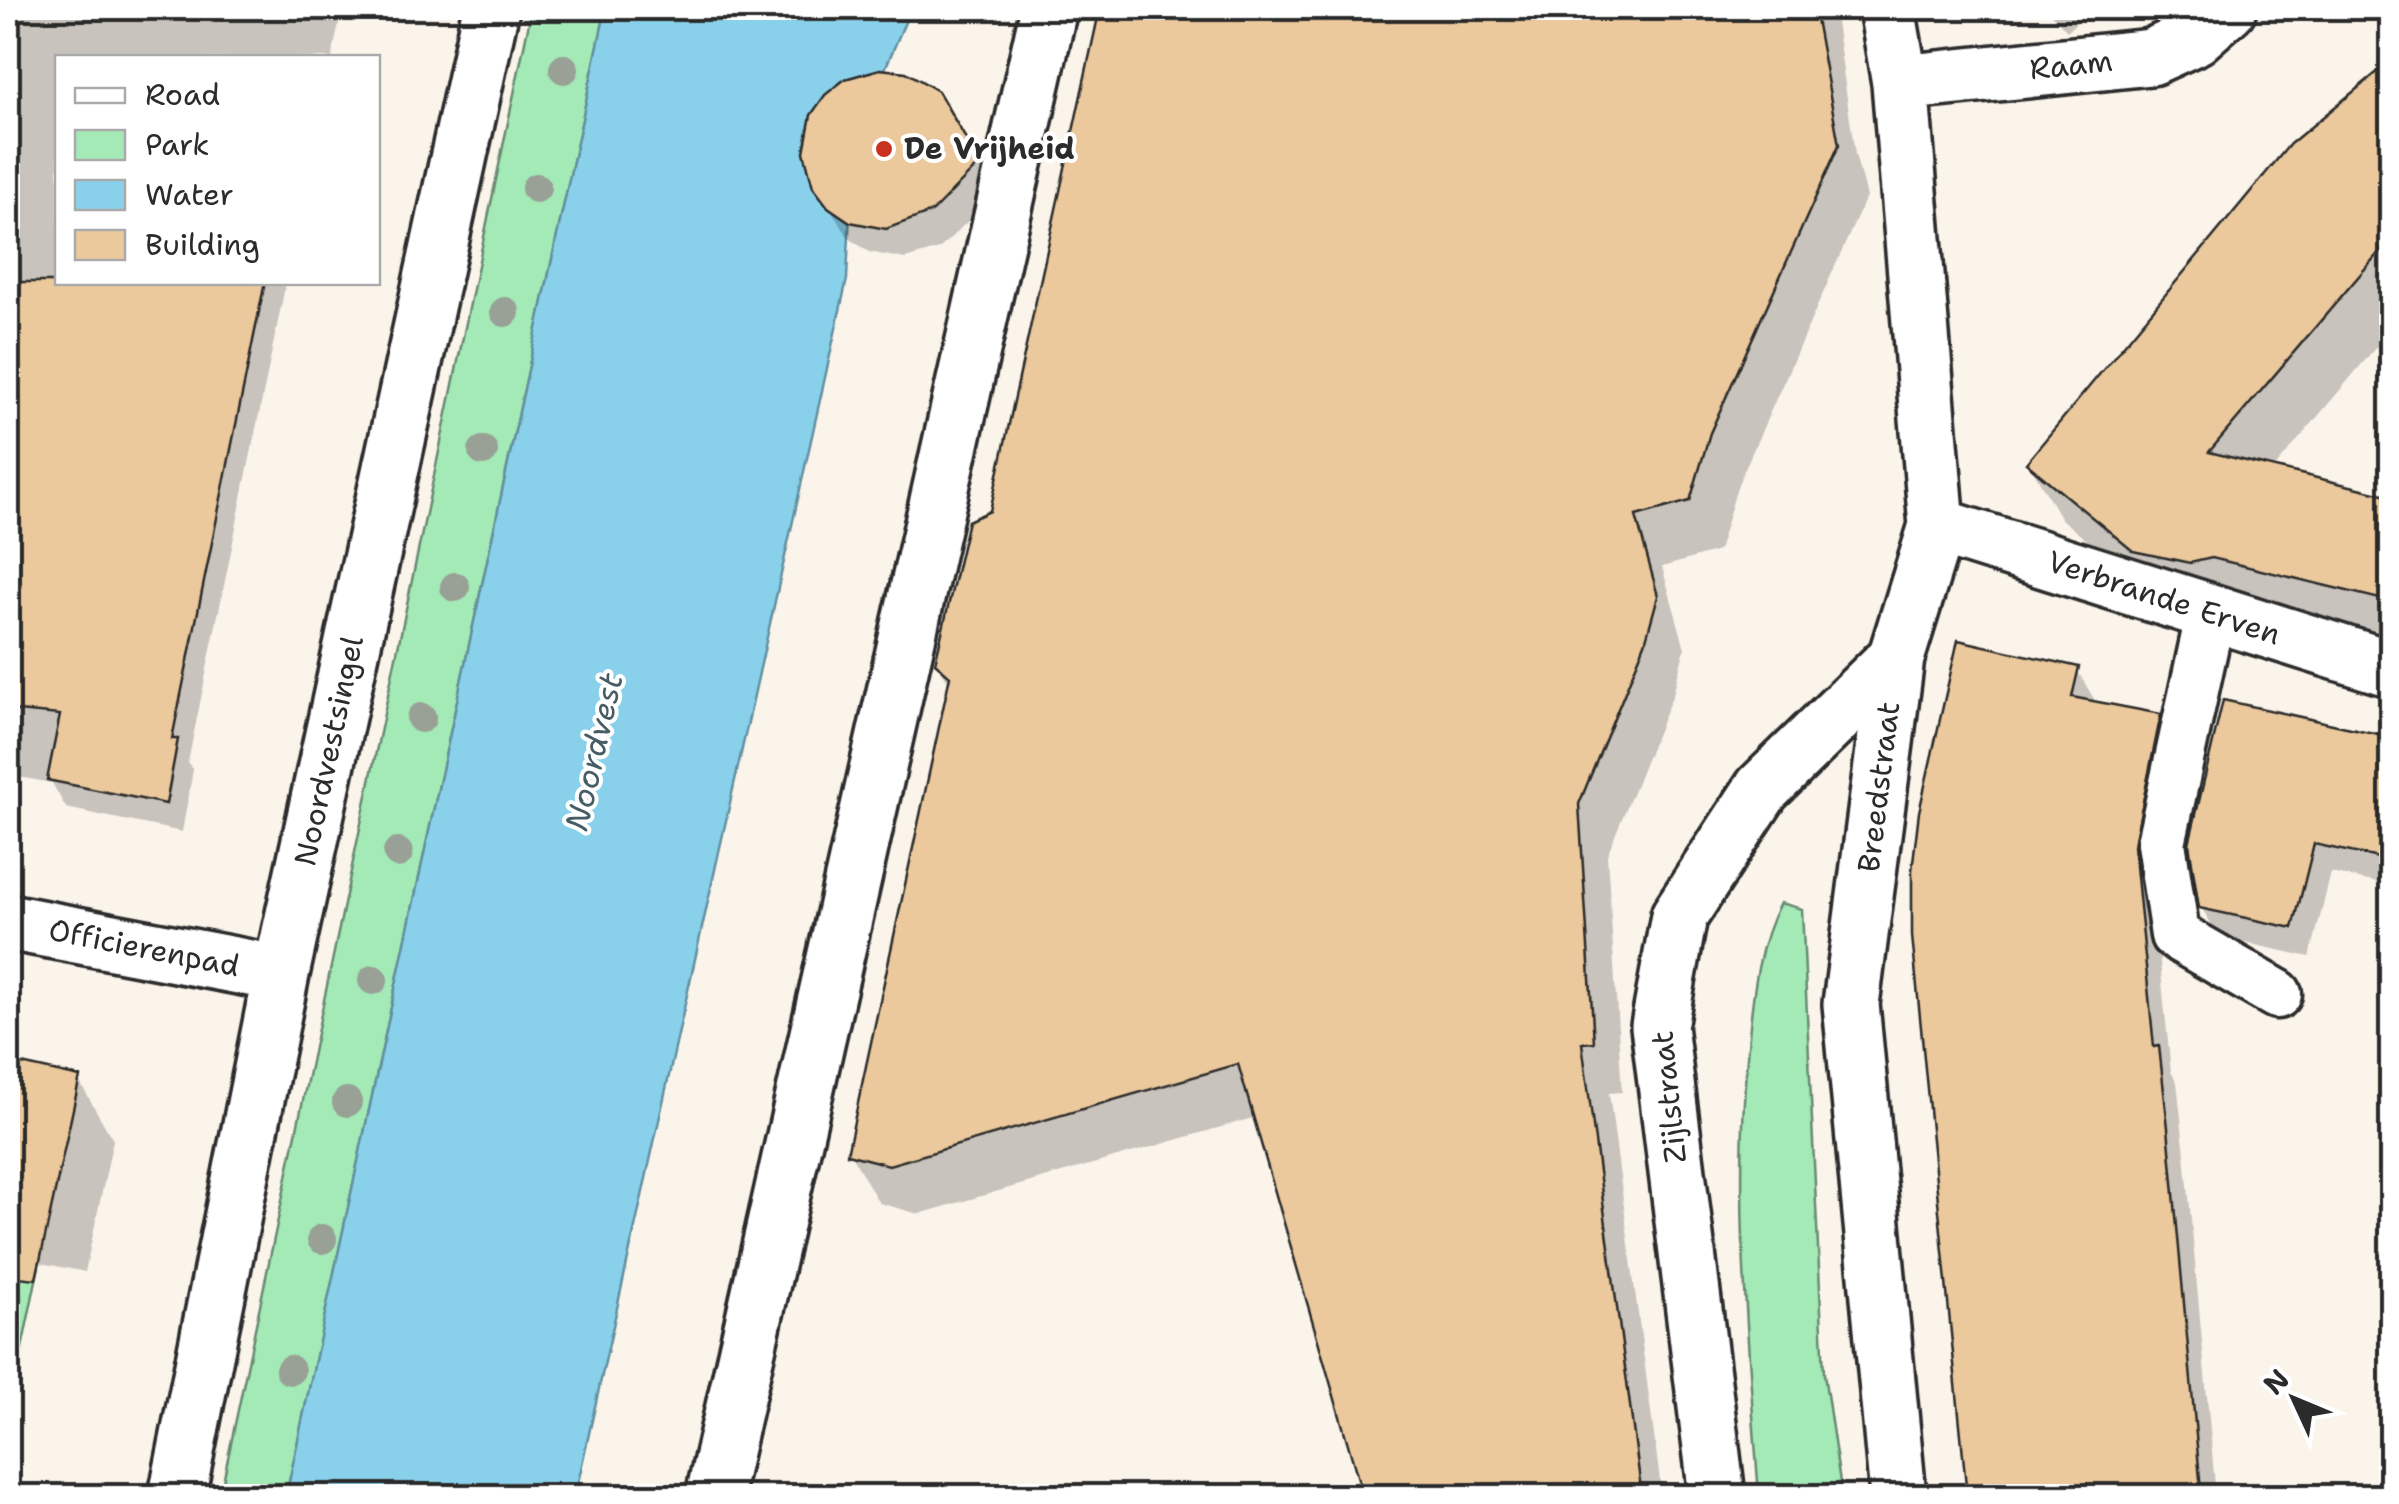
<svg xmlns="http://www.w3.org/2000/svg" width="2399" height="1504" viewBox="0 0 2399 1504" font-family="'Shantell Sans',sans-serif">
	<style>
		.green { fill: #a3eab7; stroke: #678a71; stroke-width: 2.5 }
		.water { fill: #89d1eb; stroke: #638f9e; stroke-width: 2.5 }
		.shadow { fill: #0003 }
		.building { fill: #ebc99c; stroke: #2b2b2b; stroke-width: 2.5 }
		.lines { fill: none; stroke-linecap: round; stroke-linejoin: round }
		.lane-casing { stroke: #2b2b2b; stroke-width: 55 }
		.street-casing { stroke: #2b2b2b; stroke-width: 62 }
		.lane { stroke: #fff; stroke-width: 48 }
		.street { stroke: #fff; stroke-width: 55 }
		.tree { fill: #99a095 }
		.poi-dot { fill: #c8321e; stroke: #fff; stroke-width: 4 }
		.labels { text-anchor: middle; stroke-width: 8; stroke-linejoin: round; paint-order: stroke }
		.street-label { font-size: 30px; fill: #2b2b2b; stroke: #fff }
		.poi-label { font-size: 30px; font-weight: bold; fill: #2b2b2b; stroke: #fff; text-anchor: start }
		.water-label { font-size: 32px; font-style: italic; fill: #475d65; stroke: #fff }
	</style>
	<rect width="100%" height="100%" fill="#fbf4eb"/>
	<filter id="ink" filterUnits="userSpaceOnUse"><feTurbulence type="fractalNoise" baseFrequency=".01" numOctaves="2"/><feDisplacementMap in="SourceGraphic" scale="20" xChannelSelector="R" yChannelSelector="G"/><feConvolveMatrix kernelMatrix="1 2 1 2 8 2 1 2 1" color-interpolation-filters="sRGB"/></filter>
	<g filter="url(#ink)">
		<path class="green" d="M 532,8 L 606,8 L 286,1496 L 220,1496 Z
			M 1780,903 L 1802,909 L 1824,1374 L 1842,1496 L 1759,1496 C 1748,1344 1733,1189 1749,1036 C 1753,992 1759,942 1780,903 Z
			M 8,1254 L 40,1261 L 8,1416 Z"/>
		<path class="water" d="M 606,8 L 911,8 L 853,144 L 847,279 L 575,1496 L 286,1496 Z"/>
		<path class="shadow" d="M 8,8 L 342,8 L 332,58 L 58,58 L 58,282 L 286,282 L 188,762 L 193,770 L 182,832 L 66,808 L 52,783 L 8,775 Z
			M 1104,8 L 1834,8 L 1855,154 L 1866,197 L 1738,484 L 1718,551 L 1662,567 L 1685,648 L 1673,694 L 1607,855 L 1622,1092 L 1609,1093 L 1662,1496 L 1321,1496 L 1320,1491 L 1361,1481 L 1256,1117 L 919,1214 L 879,1203 L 850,1153 L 951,686 L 937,663 L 992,512 Z
			M 2046,8 L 2093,8 L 2067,31 Z
			M 2392,62 L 2392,328 L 2273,470 L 2392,498 L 2392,649 L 2167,606 L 2061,519 L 2029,463 Z
			M 927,86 L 944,102 L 995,195 L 939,249 L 905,259 L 869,252 L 849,238 L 830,208 Z
			M 2077,670 L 2097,704 L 2159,716 L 2179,749 L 2152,882 L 2171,1072 L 2177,1082 L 2186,1164 L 2216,1496 L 1969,1496 L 1915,935 Z
			M 2392,740 L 2392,886 L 2331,873 L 2310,957 L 2219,937 L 2201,907 Z
			M 8,1064 L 78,1079 L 113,1140 L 85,1272 L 8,1256 Z"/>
		<path class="building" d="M 1100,8 L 1814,8 L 1839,145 L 1710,433 L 1690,501 L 1636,516 L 1658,596 L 1645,643 L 1579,804 L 1594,1042 L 1582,1043 L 1642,1496 L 1363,1496 L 1238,1064 L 889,1165 L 847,1154 L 950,676 L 935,663 L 968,521 L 990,511 Z
			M 2392,60 L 2392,237 L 2209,452 L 2392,496 L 2392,602 L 2212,558 L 2190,563 L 2133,551 L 2026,463 L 2290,144 Z
			M 880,69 L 906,72 L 938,91 L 980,163 L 932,212 L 886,229 L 850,222 L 828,207 L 813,187 L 804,152 L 811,115 L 825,95 L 845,79 Z
			M 8,282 L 265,282 L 172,739 L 178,739 L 166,804 L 47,780 L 60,715 L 8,710 Z
			M 1958,640 L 2079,667 L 2072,697 L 2161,714 L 2134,846 L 2154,1047 L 2159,1046 L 2168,1128 L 2201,1490 L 2114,1496 L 1967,1496 L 1912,936 L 1912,870 L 1919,812 Z
			M 2223,700 L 2392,737 L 2392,861 L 2314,844 L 2293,928 L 2199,908 L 2189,844 Z
			M 8,1061 L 80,1077 L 36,1279 L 8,1276 Z"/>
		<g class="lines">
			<g class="lane-casing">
				<path id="lane" d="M 2211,612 L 2161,843 L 2175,935 L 2277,994"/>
			</g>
			<g class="street-casing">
				<path id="street" d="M 1887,8 L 1900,83 L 1937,526 L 1896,658 L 1851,1004 L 1898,1496
					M 1900,83 L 2151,57 L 2195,37 L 2228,8
					M 1937,526 L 2392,669
					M 8,922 L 281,974
					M 177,1496 L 281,974 L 491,8
					M 714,1496 L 1049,8
					M 1717,1496 L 1659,1026 L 1679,916 L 1762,789 L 1896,658"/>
			</g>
			<use href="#lane" class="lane"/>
			<use href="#street" class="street"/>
		</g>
		<g class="tree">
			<circle cx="564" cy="69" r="15"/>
			<circle cx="536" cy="188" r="15"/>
			<circle cx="505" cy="312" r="15"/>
			<circle cx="483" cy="451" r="15"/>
			<circle cx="455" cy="587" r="15"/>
			<circle cx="421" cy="718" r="15"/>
			<circle cx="398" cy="853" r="15"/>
			<circle cx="373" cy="980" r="15"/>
			<circle cx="347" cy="1102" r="15"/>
			<circle cx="322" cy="1239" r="15"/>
			<circle cx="290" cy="1370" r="15"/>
		</g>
	</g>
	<circle class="poi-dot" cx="884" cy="149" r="10"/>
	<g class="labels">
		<g class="street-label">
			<text transform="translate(2071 65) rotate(-6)" y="10">Raam</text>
			<text transform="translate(2164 598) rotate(18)" y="10">Verbrande Erven</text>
			<text transform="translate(329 751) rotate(-78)" y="10">Noordvestsingel</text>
			<text transform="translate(1879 787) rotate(-83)" y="10">Breedstraat</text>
			<text transform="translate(144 948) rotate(11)" y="10">Officierenpad</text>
			<text transform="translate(1669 1097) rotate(-96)" y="10">Zijlstraat</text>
		</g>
		<g class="poi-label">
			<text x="904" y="159">De Vrijheid</text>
		</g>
		<g class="water-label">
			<text transform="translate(594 752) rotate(-77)" y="11">Noordvest</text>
		</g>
	</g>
	<rect width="2399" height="1504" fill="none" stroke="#fff" stroke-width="40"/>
	<rect x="20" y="20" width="2359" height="1464" fill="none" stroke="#2b2b2b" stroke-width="4" filter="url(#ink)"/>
	<rect x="55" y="55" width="325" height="230" fill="#ffffff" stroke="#aaaaaa" stroke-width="2.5"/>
	<rect x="75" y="88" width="50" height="15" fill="#ffffff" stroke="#aaaaaa" stroke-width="2.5"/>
	<text x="145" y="105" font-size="30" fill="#2b2b2b">Road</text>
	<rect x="75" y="130" width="50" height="30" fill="#a3eab7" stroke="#aaaaaa" stroke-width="2.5"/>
	<text x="145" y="155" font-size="30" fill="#2b2b2b">Park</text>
	<rect x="75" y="180" width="50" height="30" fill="#89d1eb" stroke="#aaaaaa" stroke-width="2.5"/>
	<text x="145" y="205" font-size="30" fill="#2b2b2b">Water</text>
	<rect x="75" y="230" width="50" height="30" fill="#ebc99c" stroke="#aaaaaa" stroke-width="2.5"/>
	<text x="145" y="255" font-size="30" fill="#2b2b2b">Building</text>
	<g transform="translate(2294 1399) rotate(314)" stroke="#ffffff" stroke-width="8" paint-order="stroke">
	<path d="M0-8L18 38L0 25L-18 38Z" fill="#2b2b2b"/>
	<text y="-15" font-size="28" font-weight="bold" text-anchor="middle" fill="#2b2b2b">N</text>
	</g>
</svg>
